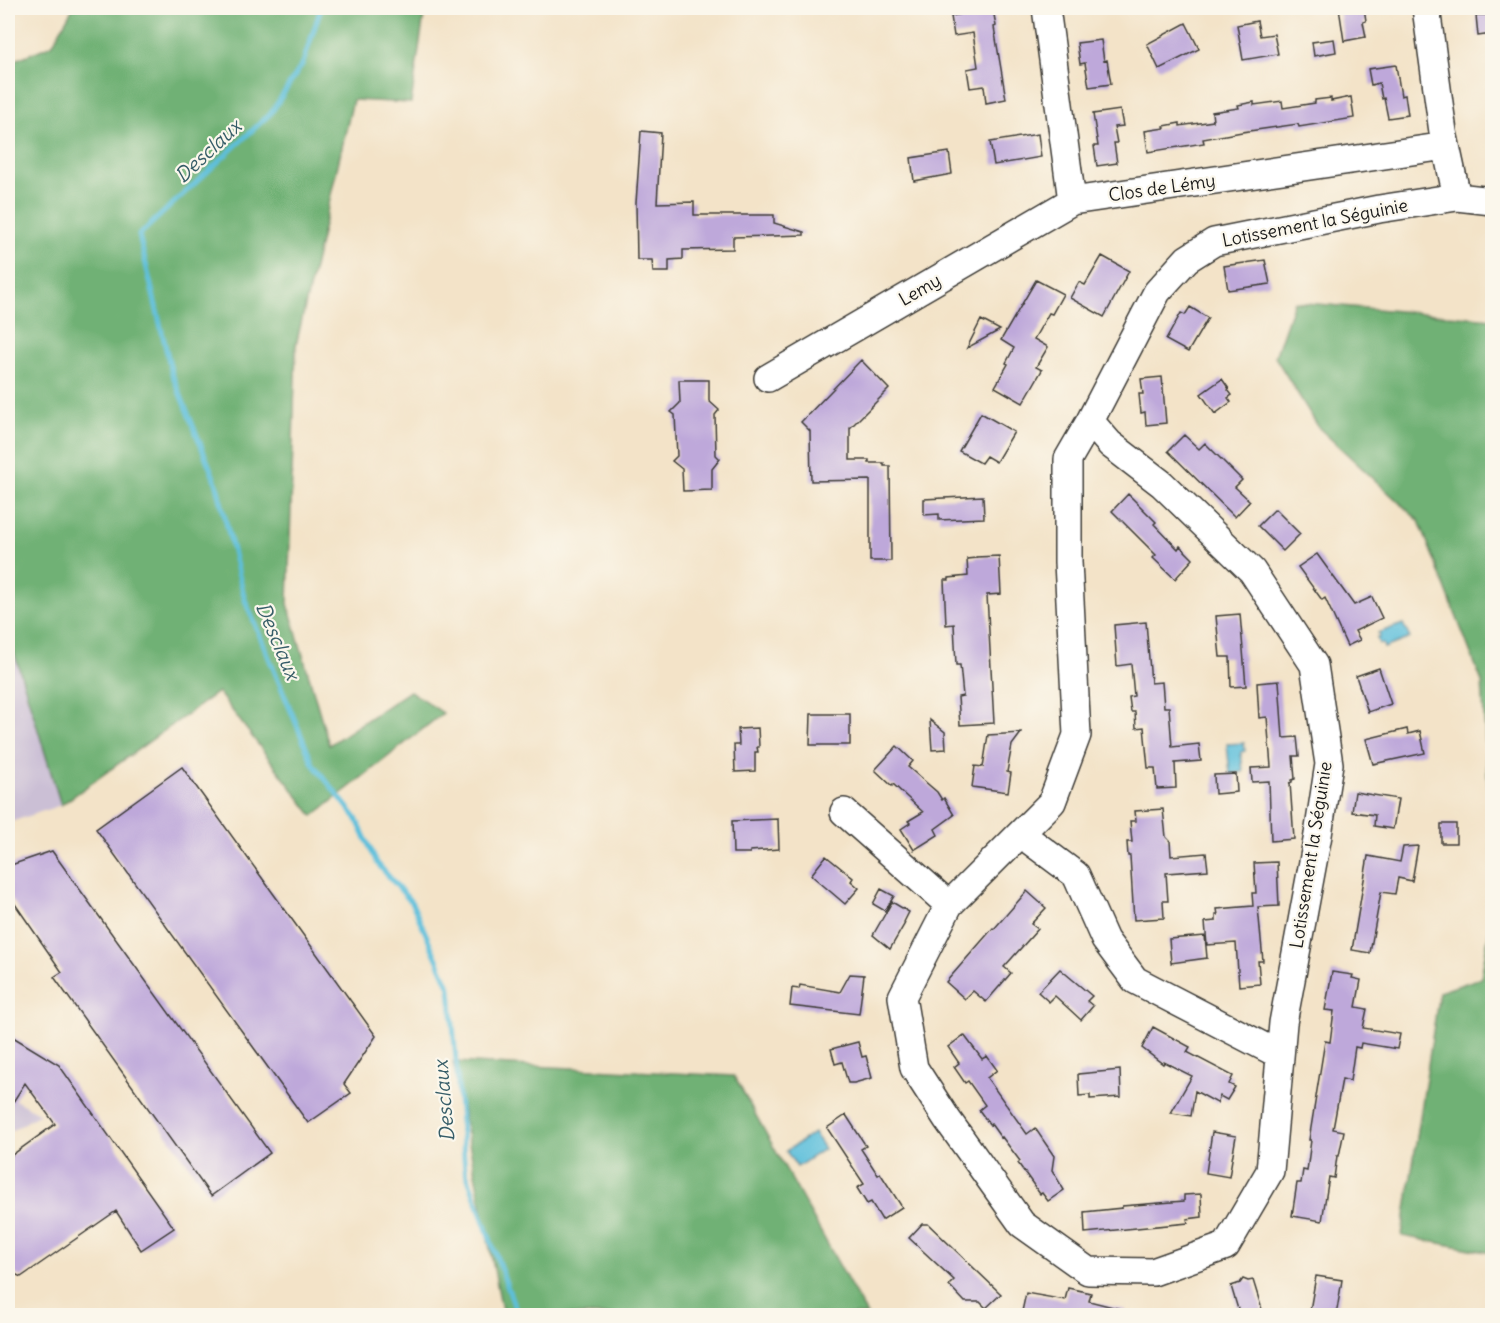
<svg xmlns="http://www.w3.org/2000/svg" width="1500" height="1323" viewBox="0 0 1500 1323" font-family="Delius,sans-serif">
	<style>
		.industrial { fill: #cbbfd5 }
		.forest { fill: #6fb174; stroke: #466648; stroke-width: 1.5 }
		.water { fill: #5dbfdb; stroke: #3c6e7c; stroke-width: 1.5 }
		.lines { fill: none; stroke-linecap: round; stroke-linejoin: round }
		.stream { stroke: #5dbfdb; stroke-width: 5 }
		.building { fill: #bea8da }
		.minor-casing { stroke: #3c3a36; stroke-width: 30 }
		.minor { stroke: #fff; stroke-width: 27 }
		.labels { text-anchor: middle; stroke-width: 4.5; stroke-linejoin: round; paint-order: stroke }
		.street-label { font-size: 18px; fill: #1c1c1c; stroke: #fbf7ec }
		.water-label { font-size: 20px; font-style: italic; fill: #365d68; stroke: #fbf7ec }
	</style>
	<rect width="100%" height="100%" fill="#fbf7ec"/>
	<filter id="ink" filterUnits="userSpaceOnUse"><feTurbulence type="fractalNoise" baseFrequency=".0167" numOctaves="2"/><feDisplacementMap in="SourceGraphic" scale="12" xChannelSelector="R" yChannelSelector="G"/><feConvolveMatrix kernelMatrix="1 2 1 2 8 2 1 2 1" color-interpolation-filters="sRGB"/></filter>
	<filter id="wash" filterUnits="userSpaceOnUse"><feTurbulence type="fractalNoise" baseFrequency=".008" numOctaves="4" result="noise"/><feDisplacementMap in="SourceGraphic" scale="24" xChannelSelector="R" yChannelSelector="G"/><feGaussianBlur stdDeviation="1.35" result="paint"/><feColorMatrix in="noise" values="0 0 0 0 0 0 0 0 0 0 0 0 0 0 0 0 0 1.4 0 .05"/><feComposite in="paint" operator="in"/></filter>
	<g filter="url(#wash)">
		<rect width="100%" height="100%" fill="#f3e3c8"/>
		<path class="industrial" d="M 8,632 L 61,805 L 8,823 Z
			M 8,1096 L 40,1114 L 8,1133 Z"/>
		<path class="forest" d="M 73,8 L 425,8 L 411,103 L 353,100 L 296,345 L 288,604 L 329,745 L 410,691 L 443,713 L 313,816 L 218,692 L 61,805 L 8,632 L 8,63 L 52,45 Z
			M 1294,302 L 1492,319 L 1492,854 L 1482,682 L 1419,521 L 1319,428 L 1275,357 Z
			M 1492,915 L 1492,1253 L 1402,1236 L 1439,992 L 1481,978 Z
			M 453,1062 L 734,1076 L 867,1315 L 503,1315 Z"/>
		<path class="water" d="M 1403,624 L 1410,638 L 1384,648 L 1383,644 L 1379,644 L 1377,638 L 1380,637 L 1378,633 Z
			M 1244,743 L 1245,751 L 1241,752 L 1243,772 L 1230,774 L 1227,744 Z
			M 814,1133 L 824,1149 L 797,1167 L 786,1151 Z"/>
		<g class="lines">
			<path class="stream" d="M 321,8 L 303,63 L 271,113 L 139,235 L 172,374 L 217,485 L 245,600 L 313,764 L 356,818 L 377,863 L 412,903 L 450,988 L 465,1170 L 518,1316"/>
		</g>
		<g id="blocks">
			<path class="building" d="M 1339,8 L 1364,8 L 1366,21 L 1363,22 L 1366,37 L 1344,41 Z
				M 993,9 L 996,26 L 994,27 L 1006,99 L 986,103 L 984,86 L 970,88 L 967,69 L 978,67 L 973,33 L 954,36 L 951,16 Z
				M 1476,15 L 1492,15 L 1492,34 L 1478,36 Z
				M 1257,21 L 1260,36 L 1274,34 L 1278,54 L 1243,60 L 1237,25 Z
				M 1186,23 L 1199,49 L 1159,69 L 1147,44 Z
				M 1334,39 L 1336,52 L 1314,56 L 1312,42 Z
				M 1101,40 L 1104,61 L 1107,60 L 1111,84 L 1089,87 L 1085,63 L 1080,64 L 1077,43 Z
				M 1396,65 L 1401,96 L 1405,95 L 1408,115 L 1388,118 L 1384,98 L 1382,99 L 1379,83 L 1371,85 L 1368,69 Z
				M 1351,97 L 1354,118 L 1299,127 L 1298,124 L 1242,132 L 1203,139 L 1204,143 L 1148,152 L 1145,131 L 1165,128 L 1164,126 L 1180,123 L 1180,126 L 1213,121 L 1212,112 L 1239,108 L 1238,105 L 1254,102 L 1254,105 L 1282,101 L 1283,108 L 1315,103 L 1315,100 L 1331,98 L 1331,101 Z
				M 1120,110 L 1123,126 L 1114,127 L 1117,143 L 1114,143 L 1117,163 L 1097,166 L 1094,146 L 1098,146 L 1093,114 Z
				M 641,131 L 661,133 L 657,203 L 694,202 L 694,215 L 774,215 L 774,223 L 804,232 L 804,235 L 733,237 L 733,249 L 683,250 L 683,259 L 669,260 L 669,272 L 653,272 L 652,260 L 637,260 L 636,203 Z
				M 1038,134 L 1041,157 L 994,165 L 990,142 Z
				M 949,152 L 952,174 L 914,181 L 911,158 Z
				M 1102,256 L 1129,271 L 1104,317 L 1070,298 L 1079,282 L 1085,285 Z
				M 1265,260 L 1270,284 L 1228,290 L 1224,266 Z
				M 1036,280 L 1063,294 L 1052,314 L 1049,313 L 1034,339 L 1048,347 L 1036,367 L 1042,370 L 1023,403 L 995,387 L 1008,364 L 1006,363 L 1014,348 L 1001,340 Z
				M 1190,307 L 1208,318 L 1188,352 L 1166,340 L 1181,313 L 1185,315 Z
				M 981,320 L 1000,330 L 967,348 Z
				M 861,360 L 889,389 L 850,428 L 850,460 L 869,460 L 869,463 L 884,463 L 884,466 L 890,466 L 891,561 L 870,561 L 870,480 L 811,481 L 810,431 L 801,422 Z
				M 1162,377 L 1166,423 L 1146,425 L 1145,412 L 1141,413 L 1139,394 L 1143,394 L 1141,379 Z
				M 1222,379 L 1229,389 L 1228,390 L 1232,395 L 1228,398 L 1231,402 L 1215,414 L 1201,394 Z
				M 679,380 L 709,380 L 709,401 L 719,410 L 715,415 L 716,455 L 720,459 L 712,469 L 712,490 L 683,491 L 682,469 L 672,461 L 677,456 L 675,415 L 671,412 L 680,403 Z
				M 981,413 L 1014,432 L 996,462 L 986,456 L 981,463 L 959,451 Z
				M 1184,435 L 1199,449 L 1205,443 L 1242,480 L 1235,487 L 1250,501 L 1235,517 L 1168,451 Z
				M 1128,494 L 1156,522 L 1154,524 L 1178,549 L 1180,546 L 1193,559 L 1175,579 L 1153,558 L 1156,555 L 1112,511 Z
				M 983,496 L 984,518 L 939,520 L 939,514 L 924,515 L 924,499 Z
				M 1275,509 L 1300,534 L 1283,551 L 1258,526 Z
				M 1317,554 L 1354,605 L 1372,597 L 1382,618 L 1355,631 L 1360,640 L 1347,646 L 1325,598 L 1322,600 L 1298,567 Z
				M 999,556 L 1001,594 L 987,595 L 994,723 L 960,725 L 958,697 L 963,696 L 960,665 L 956,665 L 954,624 L 946,625 L 944,580 L 949,580 L 949,578 L 968,576 L 967,559 L 976,558 L 976,557 Z
				M 1240,614 L 1246,686 L 1231,687 L 1230,657 L 1220,657 L 1216,616 Z
				M 1146,622 L 1151,683 L 1162,682 L 1164,707 L 1169,707 L 1172,747 L 1199,744 L 1201,761 L 1175,763 L 1176,788 L 1157,789 L 1155,768 L 1148,768 L 1144,727 L 1136,728 L 1135,712 L 1131,712 L 1129,697 L 1134,696 L 1131,664 L 1117,666 L 1114,625 Z
				M 1379,668 L 1391,704 L 1368,712 L 1356,676 Z
				M 1279,681 L 1283,738 L 1297,737 L 1299,756 L 1293,756 L 1295,779 L 1292,780 L 1292,782 L 1289,783 L 1290,783 L 1294,839 L 1271,841 L 1269,781 L 1252,782 L 1251,768 L 1271,767 L 1267,717 L 1259,718 L 1257,683 Z
				M 811,714 L 850,714 L 850,745 L 810,745 Z
				M 930,720 L 945,732 L 946,749 L 932,750 Z
				M 758,728 L 759,747 L 757,747 L 758,752 L 755,752 L 755,771 L 735,772 L 734,745 L 739,745 L 738,729 Z
				M 1407,729 L 1408,734 L 1420,731 L 1425,753 L 1373,764 L 1366,739 Z
				M 1021,733 L 1012,745 L 1007,772 L 1011,773 L 1008,792 L 972,787 L 975,766 L 983,767 L 988,735 Z
				M 897,746 L 913,761 L 908,767 L 937,792 L 942,800 L 944,798 L 954,815 L 935,829 L 938,835 L 914,850 L 901,829 L 910,823 L 908,821 L 923,812 L 893,784 L 892,786 L 875,770 Z
				M 182,767 L 376,1036 L 344,1084 L 351,1093 L 308,1123 L 96,829 Z
				M 1236,774 L 1237,792 L 1215,794 L 1214,775 Z
				M 1355,792 L 1398,799 L 1393,829 L 1374,826 L 1375,815 L 1352,812 Z
				M 1163,809 L 1166,837 L 1170,841 L 1171,856 L 1206,853 L 1208,870 L 1166,873 L 1168,901 L 1163,901 L 1164,918 L 1134,920 L 1130,856 L 1128,856 L 1127,842 L 1132,842 L 1130,821 L 1136,821 L 1135,811 Z
				M 778,819 L 779,849 L 750,851 L 750,853 L 733,853 L 732,821 Z
				M 1441,824 L 1456,824 L 1456,843 L 1441,843 Z
				M 1418,846 L 1412,881 L 1398,878 L 1395,894 L 1381,892 L 1370,953 L 1352,950 L 1368,856 L 1400,862 L 1403,847 Z
				M 52,851 L 270,1153 L 211,1196 L 54,977 L 62,972 L 8,894 L 8,866 Z
				M 826,856 L 853,878 L 851,881 L 859,888 L 845,904 L 811,875 Z
				M 1277,862 L 1279,906 L 1258,907 L 1263,961 L 1258,961 L 1260,984 L 1239,986 L 1236,943 L 1207,945 L 1205,922 L 1216,921 L 1216,915 L 1218,915 L 1217,909 L 1253,906 L 1252,893 L 1256,893 L 1254,863 Z
				M 881,889 L 894,896 L 885,911 L 873,904 Z
				M 1027,891 L 1046,908 L 1031,924 L 1038,929 L 1004,967 L 1011,973 L 986,1002 L 973,991 L 965,999 L 946,982 L 993,928 L 994,929 Z
				M 892,902 L 909,912 L 904,922 L 905,923 L 890,949 L 873,935 Z
				M 1205,936 L 1207,958 L 1171,963 L 1169,939 Z
				M 1060,969 L 1092,996 L 1087,1001 L 1093,1006 L 1081,1020 L 1055,996 L 1049,1002 L 1038,992 Z
				M 1332,972 L 1353,975 L 1352,978 L 1361,980 L 1356,1007 L 1367,1009 L 1363,1028 L 1400,1034 L 1397,1049 L 1361,1043 L 1360,1048 L 1355,1047 L 1350,1081 L 1342,1079 L 1333,1129 L 1344,1131 L 1339,1156 L 1337,1156 L 1334,1178 L 1329,1177 L 1322,1221 L 1292,1216 L 1297,1183 L 1301,1183 L 1303,1170 L 1307,1171 L 1311,1140 L 1309,1140 L 1325,1041 L 1330,1042 L 1334,1011 L 1325,1010 Z
				M 850,974 L 864,975 L 859,1014 L 790,1006 L 792,988 L 799,989 L 800,985 L 840,992 Z
				M 1153,1027 L 1190,1047 L 1187,1052 L 1233,1076 L 1229,1084 L 1235,1087 L 1227,1100 L 1220,1096 L 1217,1103 L 1195,1091 L 1191,1116 L 1171,1113 L 1192,1076 L 1164,1062 L 1163,1064 L 1142,1048 Z
				M 964,1035 L 982,1059 L 987,1056 L 997,1070 L 987,1078 L 1027,1134 L 1035,1128 L 1054,1156 L 1052,1170 L 1064,1190 L 1048,1201 L 1042,1193 L 1040,1194 L 1018,1163 L 1020,1161 L 1002,1137 L 1001,1138 L 991,1124 L 990,1125 L 979,1110 L 985,1105 L 968,1081 L 965,1083 L 954,1067 L 959,1063 L 948,1047 Z
				M 13,1037 L 59,1065 L 174,1228 L 141,1250 L 116,1211 L 21,1277 L 8,1271 L 8,1158 L 55,1124 L 25,1083 L 8,1110 L 8,1047 Z
				M 858,1042 L 862,1057 L 866,1056 L 872,1078 L 854,1083 L 848,1083 L 842,1062 L 835,1064 L 831,1049 Z
				M 1120,1070 L 1121,1097 L 1090,1099 L 1090,1095 L 1079,1096 L 1078,1074 Z
				M 846,1115 L 866,1146 L 861,1149 L 878,1175 L 880,1173 L 902,1207 L 882,1220 L 871,1202 L 867,1204 L 857,1188 L 864,1184 L 827,1128 Z
				M 1212,1132 L 1236,1136 L 1229,1177 L 1206,1173 Z
				M 1201,1194 L 1202,1217 L 1187,1219 L 1188,1223 L 1085,1233 L 1084,1212 L 1122,1208 L 1122,1206 L 1184,1201 L 1184,1195 Z
				M 922,1224 L 928,1224 L 1001,1294 L 986,1308 L 980,1302 L 965,1302 L 949,1285 L 954,1280 L 909,1238 Z
				M 1316,1276 L 1342,1280 L 1336,1316 L 1309,1316 Z
				M 1243,1279 L 1248,1281 L 1253,1280 L 1264,1316 L 1240,1316 L 1231,1286 L 1240,1283 Z
				M 1068,1288 L 1091,1293 L 1089,1301 L 1125,1310 L 1124,1316 L 1021,1316 L 1026,1293 L 1065,1300 Z"/>
		</g>
	</g>
	<g filter="url(#ink)">
		<use href="#blocks" fill-opacity="0" stroke="#3c3a36" stroke-width="1.5"/>
		<g class="lines">
			<g class="minor-casing">
				<path id="minor" d="M 1046,8 L 1072,201 L 1446,146
					M 1426,8 L 1443,132 L 1457,197
					M 768,378 L 1072,201
					M 1090,421 L 1110,444 L 1162,484 L 1252,571 L 1314,665 L 1329,764 L 1318,835 L 1283,1023 L 1270,1171 L 1226,1246 L 1153,1272 L 1088,1271 L 1022,1224 L 947,1119 L 914,1068 L 902,997 L 949,905 L 1052,802 L 1077,735 L 1068,562 L 1068,459 L 1090,421 L 1157,292 L 1187,259 L 1214,242 L 1379,209 L 1457,197 L 1492,201
					M 844,812 L 949,905
					M 1021,834 L 1076,875 L 1105,940 L 1135,980 L 1280,1055"/>
			</g>
			<use href="#minor" class="minor"/>
		</g>
	</g>
	<g class="labels">
		<g class="street-label">
			<text transform="translate(1162 188) rotate(-8)" y="6">Clos de Lémy</text>
			<text transform="translate(1315 223) rotate(-11)" y="6">Lotissement la Séguinie</text>
			<text transform="translate(920 290) rotate(-30)" y="6">Lemy</text>
			<text transform="translate(1311 855) rotate(-81)" y="6">Lotissement la Séguinie</text>
		</g>
		<g class="water-label">
			<text transform="translate(208 151) rotate(-43)" y="7">Desclaux</text>
			<text transform="translate(278 641) rotate(67)" y="7">Desclaux</text>
			<text transform="translate(444 1101) rotate(-95)" y="7">Desclaux</text>
		</g>
	</g>
	<rect width="1500" height="1323" fill="none" stroke="#fbf7ec" stroke-width="30"/>
</svg>
